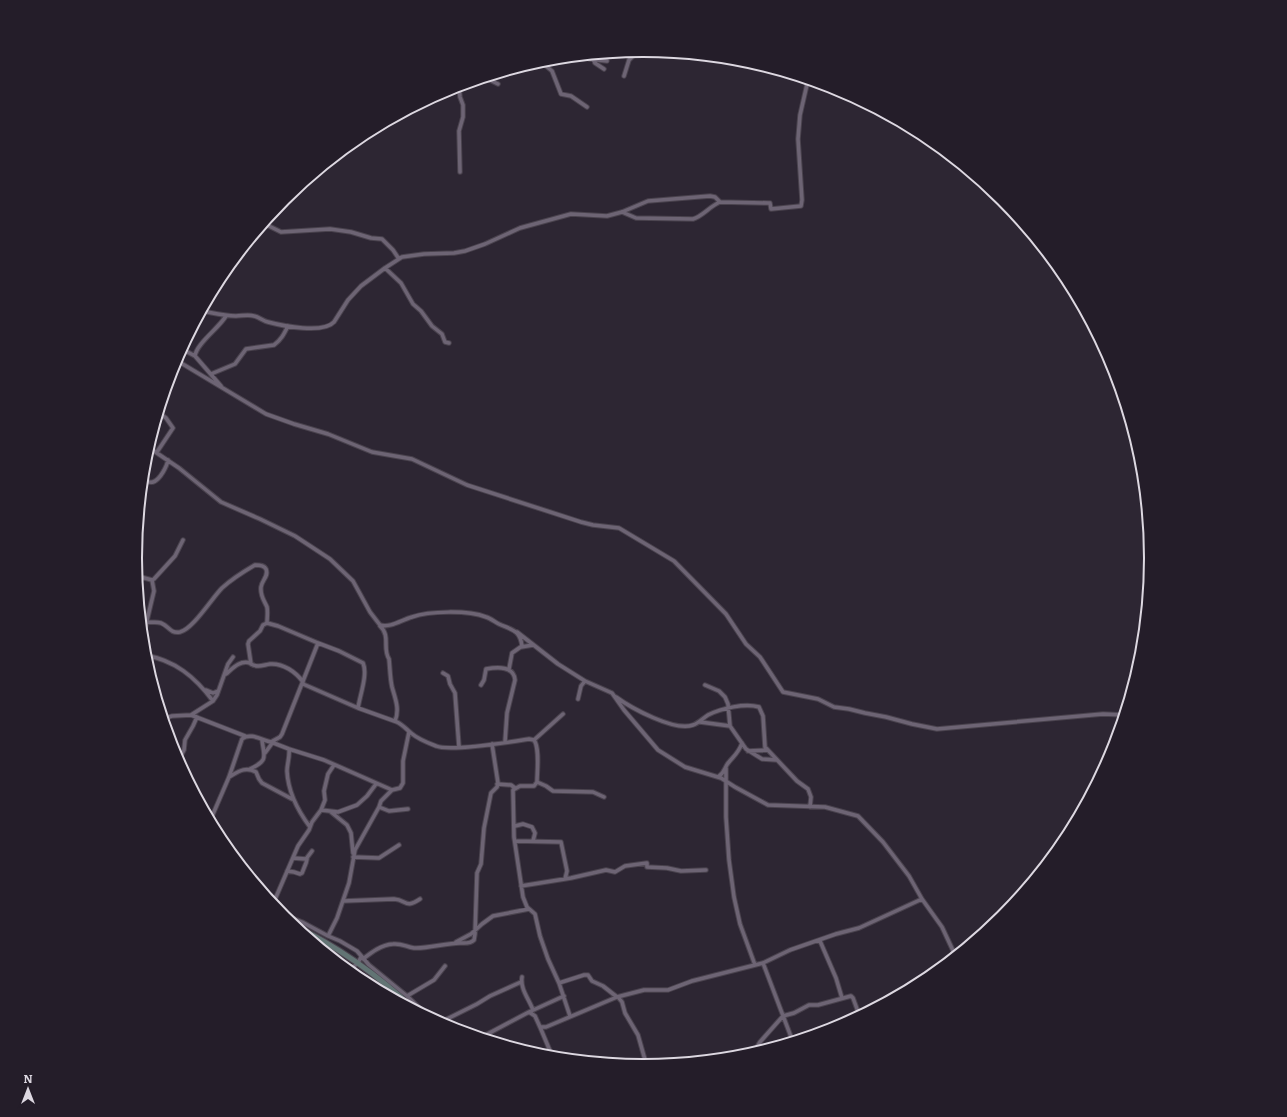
<svg xmlns="http://www.w3.org/2000/svg" width="1287" height="1117" viewBox="0 0 1287 1117" font-family="Literata,serif">
	<style>
		.lines { fill: none; stroke-linecap: round; stroke-linejoin: round }
		.minor-casing { stroke: #4a434e; stroke-width: 5.5 }
		.secondary-casing { stroke: #4a434e; stroke-width: 7 }
		.minor { stroke: #6d6474; stroke-width: 3.5 }
		.secondary { stroke: #627474; stroke-width: 5 }
		.rim { fill: none; stroke: #ddd8e1; stroke-width: 2 }
	</style>
	<rect width="100%" height="100%" fill="#2d2633"/>
	<g class="lines">
		<g class="minor-casing">
			<path id="minor" d="M 580,56 L 589,59 L 607,61
				M 593,60 L 595,63 L 604,69
				M 540,61 L 552,71 L 561,94 L 571,96 L 587,107
				M 624,76 L 629,60 L 639,50
				M 487,77 L 490,80 L 498,84
				M 459,86 L 460,97 L 463,105 L 463,117 L 459,131 L 460,172
				M 622,212 L 636,218 L 693,219 C 703,216 710,206 720,202
				M 262,225 L 269,226 L 281,232 L 330,229 L 351,232 L 371,238 L 382,239 L 393,250 L 399,259
				M 385,268 L 401,283 L 413,304 L 421,311 L 432,326 L 442,334 L 445,342 L 449,343
				M 202,311 C 213,313 224,316 236,316 C 242,316 248,314 254,316 C 259,317 263,321 268,322 C 283,326 323,334 334,322 L 348,300 L 361,286 L 385,268 L 402,257 L 424,254 L 454,253 L 465,251 L 485,244 L 520,228 L 571,214 L 607,216 L 622,212 L 648,201 L 710,196 L 715,197 L 720,202 L 768,203 L 770,203 L 771,209 L 801,206 L 802,200 L 798,139 L 800,115 L 808,80
				M 182,349 L 195,356 L 221,386
				M 195,356 C 196,344 219,328 226,316
				M 176,360 L 266,414 L 294,424 L 328,434 L 372,452 L 412,459 L 467,485 L 581,522 L 593,525 L 619,528 L 674,561 L 726,614 L 746,644 L 760,657 L 783,692 L 818,699 L 834,707 L 849,709 L 865,713 L 886,717 L 912,724 L 937,729 L 1103,714 L 1125,715
				M 211,374 L 235,364 L 246,349 L 274,345 C 281,340 284,334 288,326
				M 148,447 L 179,468 L 221,502 L 260,519 L 295,536 L 330,559 L 353,581 L 370,612 L 380,625 C 391,628 401,620 412,617 C 429,611 468,610 486,617 C 490,618 495,622 499,624 C 512,630 520,630 522,646 L 512,653 L 509,669
				M 157,452 L 173,428 L 166,418 L 159,413
				M 143,481 C 146,481 150,483 153,482 C 160,480 167,466 168,460
				M 137,576 L 152,580 L 154,579 L 175,556 L 183,540
				M 146,622 C 150,622 156,622 161,623 C 169,626 170,634 180,632 C 193,629 212,598 222,588 C 232,579 243,572 255,565 C 259,565 264,565 266,569 C 269,576 262,580 261,587 C 260,596 264,600 267,607 C 268,612 267,618 267,623
				M 380,626 C 391,636 382,648 389,659 C 390,668 390,678 392,687 C 395,698 400,709 395,721
				M 517,632 L 558,664 L 585,681
				M 143,637 L 154,591 L 152,580
				M 521,647 L 533,645
				M 144,655 C 175,660 195,677 213,701
				M 443,673 L 448,676 L 450,684 L 455,693 L 459,747
				M 226,674 C 233,668 240,660 250,663
				M 303,682 C 296,672 283,663 270,664 C 263,665 258,668 251,664 L 248,644 L 249,641 L 260,631 L 263,625 L 267,623 L 278,626 L 318,643 L 339,651 L 363,663 C 368,674 360,695 358,708
				M 303,684 L 358,708 L 397,722 C 403,725 406,729 411,733 C 418,739 428,743 436,746 C 450,752 510,742 529,739 L 534,740 C 540,748 537,772 537,782 L 546,786 L 553,791 L 593,792 L 604,797
				M 481,685 L 484,680 L 486,669 C 498,667 514,666 515,680 L 507,713 L 505,742
				M 705,685 L 719,691 L 725,697 L 728,704 L 730,726 L 746,749 L 762,759 L 777,760
				M 206,690 L 213,693 L 218,691
				M 616,697 C 631,708 675,732 693,725 C 699,723 703,718 708,715 C 722,708 745,703 759,707 L 763,716 L 765,747 L 797,781 L 808,789 L 811,797 L 810,807
				M 578,699 L 581,686 L 585,681 L 612,693 L 624,710 L 658,750 L 685,767 L 721,778 L 735,787 L 768,805 L 825,807 L 858,816 L 883,842 L 909,876 L 922,899 L 942,927 L 956,957
				M 191,715 L 245,736
				M 163,719 L 172,716 L 191,715 L 213,701 L 217,695 L 228,664 L 233,657
				M 700,722 L 730,726
				M 534,740 L 563,714
				M 271,742 L 289,749 L 324,760 L 392,790 L 400,788 L 403,783 L 403,761 L 409,732
				M 289,749 C 290,757 287,764 287,771 C 288,791 298,811 310,827
				M 748,751 L 767,750
				M 265,753 L 273,742
				M 178,761 L 184,750 L 185,740 L 193,726 L 197,717
				M 726,768 L 726,817 L 729,860 L 734,897 L 740,924 L 755,965
				M 250,769 C 269,760 264,757 262,740
				M 229,777 C 238,772 245,766 256,772 L 259,779 L 262,783 L 292,799
				M 718,777 C 726,772 724,767 729,762 C 735,755 739,752 742,743
				M 537,782 L 534,786 L 520,786 L 513,790 L 514,837 L 523,897 L 527,907 L 535,914 L 540,936 L 548,959 L 559,983 L 570,1016
				M 497,784 L 511,785 L 515,788
				M 379,807 L 389,811 L 408,809
				M 321,810 L 338,812 L 357,805 L 367,796 L 376,784
				M 331,812 L 347,825 L 351,833 L 353,853
				M 210,821 L 229,777 L 242,739 C 250,732 262,740 271,742 L 280,737 L 282,734 L 318,643
				M 515,826 L 523,824 L 532,827 L 535,833 L 533,841
				M 515,841 L 561,842 L 567,871 L 565,879
				M 353,857 L 379,858 L 399,845
				M 293,858 L 306,859 L 312,851
				M 287,871 L 294,872 L 300,874 L 302,873 L 306,863 L 307,859
				M 521,886 L 571,878 L 606,870 L 615,872 L 625,866 L 647,863 L 647,867 L 667,868 L 681,871 L 706,870
				M 343,901 L 394,899 C 407,900 405,909 420,899
				M 273,904 L 298,846 L 309,830 L 312,822 L 321,810 L 325,800 L 324,791 L 328,774 L 334,765
				M 280,913 L 302,922 L 328,936 L 340,941 L 357,951 L 369,965 L 407,996 L 430,1018
				M 328,936 L 337,918 L 349,883 L 355,850 L 379,807 L 381,801 L 392,790
				M 820,941 L 836,978 L 842,998
				M 314,942 L 316,945
				M 456,942 L 471,934 L 482,924 L 493,916 L 529,909
				M 363,959 C 372,952 381,945 393,944 C 402,943 406,947 414,948 C 427,949 446,943 460,943 C 465,943 470,944 474,940 L 475,934 L 477,873 L 481,864 L 484,828 L 491,793 L 497,787 L 498,783 L 492,744
				M 763,963 L 793,1042
				M 348,971 L 358,963 L 361,957
				M 522,977 C 520,989 529,999 533,1010
				M 559,983 L 584,975 L 588,975 L 592,981 L 603,986 L 617,997
				M 407,996 L 434,980 L 445,966
				M 618,997 L 622,1002 L 625,1013 L 638,1035 L 647,1067
				M 529,1012 L 564,996
				M 439,1023 L 477,1004 L 490,996 L 521,982
				M 540,1027 L 553,1058
				M 480,1038 L 529,1012 L 535,1016 L 540,1027 L 546,1027 L 617,997 L 644,990 L 668,990 L 692,981 L 763,963 L 790,950 L 836,934 L 859,928 L 922,899
				M 753,1054 L 760,1042 L 783,1016 L 794,1013 L 809,1005 L 818,1005 L 851,996 L 853,998 L 860,1017"/>
		</g>
		<g class="secondary-casing">
			<path id="secondary" d="M 291,924 C 337,946 378,975 415,1010"/>
		</g>
		<use href="#minor" class="minor"/>
		<use href="#secondary" class="secondary"/>
	</g>
	<path d="M0 0H1287V1117H0ZM142 558a501 501 0 1 1 1002 0a501 501 0 1 1-1002 0Z" fill="#241d29" fill-rule="evenodd"/>
	<path class="rim" d="M142 558a501 501 0 1 1 1002 0a501 501 0 1 1-1002 0Z"/>
	<g transform="translate(28 1089)" stroke="#241d29" stroke-width="3" paint-order="stroke">
	<path d="M0-3L7 15L0 10L-7 15Z" fill="#ddd8e1"/>
	<text y="-6" font-size="11" font-weight="bold" text-anchor="middle" fill="#ddd8e1">N</text>
	</g>
</svg>
